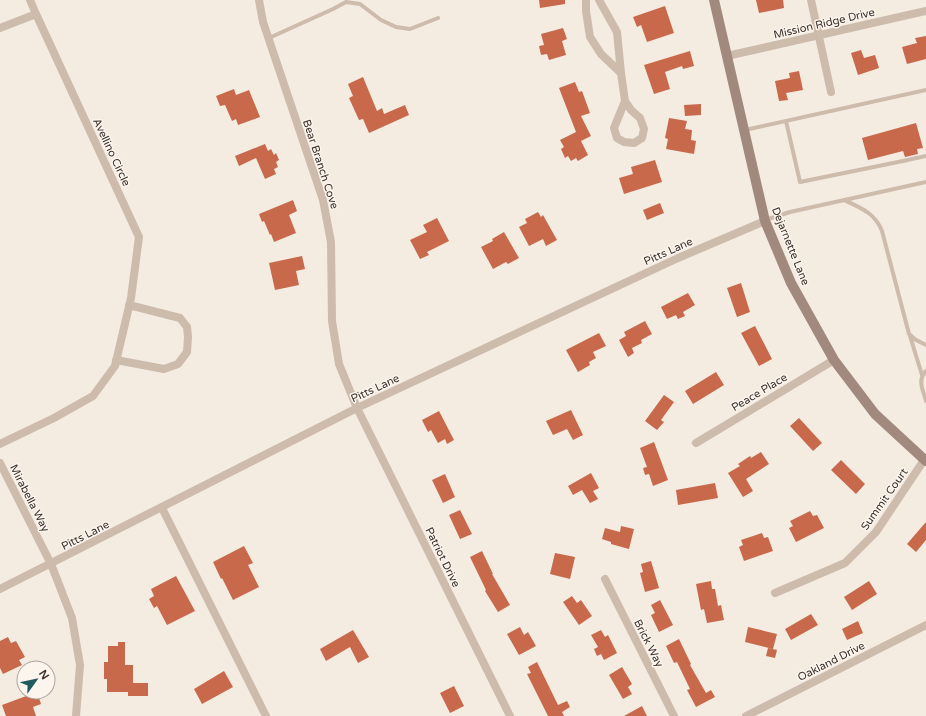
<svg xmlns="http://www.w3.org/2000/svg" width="926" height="716" viewBox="0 0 926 716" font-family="'Varela Round',sans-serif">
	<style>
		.building { fill: #c8694b }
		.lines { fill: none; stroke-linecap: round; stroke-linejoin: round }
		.lane { stroke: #cdbbac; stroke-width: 4 }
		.street { stroke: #cdbbac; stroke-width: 8 }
		.secondary { stroke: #a18a7d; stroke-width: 10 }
		.labels { text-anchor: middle; stroke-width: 3; stroke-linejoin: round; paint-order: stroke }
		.street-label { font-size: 11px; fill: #3b302b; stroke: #fbf5ee }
	</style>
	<rect width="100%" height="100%" fill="#f4ebe1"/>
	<path class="building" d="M 539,0 L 565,0 L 565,4 L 540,8 Z
		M 756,0 L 783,0 L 784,8 L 759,13 Z
		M 665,6 L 674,33 L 647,42 L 641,25 L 637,27 L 633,17 Z
		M 563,28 L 567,39 L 562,41 L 566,55 L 549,60 L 547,54 L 541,55 L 539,46 L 544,45 L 541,34 Z
		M 926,36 L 926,59 L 907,64 L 902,47 L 917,43 L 915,38 Z
		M 861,50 L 864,58 L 875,55 L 879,68 L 858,75 L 851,53 Z
		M 690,51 L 694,66 L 683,69 L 682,66 L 665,72 L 670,89 L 654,94 L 644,65 Z
		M 799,71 L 803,90 L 786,93 L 788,100 L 779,101 L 775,81 L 790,78 L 789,73 Z
		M 363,77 L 377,111 L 382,108 L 384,114 L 405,105 L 409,115 L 369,133 L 363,119 L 359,120 L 349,98 L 353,96 L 348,84 Z
		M 575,82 L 579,92 L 582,91 L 590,113 L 581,116 L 591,136 L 581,141 L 588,155 L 578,161 L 576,158 L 571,161 L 568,156 L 565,158 L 561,149 L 564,147 L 560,140 L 576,132 L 559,88 Z
		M 234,89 L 236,95 L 249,90 L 260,117 L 238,125 L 236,119 L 232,121 L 225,105 L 220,106 L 216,96 Z
		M 701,104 L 701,115 L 685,116 L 684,105 Z
		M 669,118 L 687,121 L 685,129 L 692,130 L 691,140 L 696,141 L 694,154 L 666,149 L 668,139 L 665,138 Z
		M 916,123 L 923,148 L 917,149 L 918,154 L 905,157 L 903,151 L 868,160 L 862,138 Z
		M 265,144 L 268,151 L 271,149 L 274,155 L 276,153 L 279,160 L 276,162 L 278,167 L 274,169 L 276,174 L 265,179 L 256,158 L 239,166 L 235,156 Z
		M 655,160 L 662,182 L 624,194 L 619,178 L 633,174 L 631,167 Z
		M 293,200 L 297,211 L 289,215 L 296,233 L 274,242 L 271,234 L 270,235 L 264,221 L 262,222 L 259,214 Z
		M 660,203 L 664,213 L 647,220 L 643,210 Z
		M 538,212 L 541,217 L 543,215 L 557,240 L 546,246 L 543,239 L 529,246 L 519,227 L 527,223 L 525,219 Z
		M 437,218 L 449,241 L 427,252 L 429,255 L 420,259 L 410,240 L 427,232 L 423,225 Z
		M 504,232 L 519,258 L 508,264 L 506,262 L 493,269 L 481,247 L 493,241 L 492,239 Z
		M 302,256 L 305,269 L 296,271 L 299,285 L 275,290 L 269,263 Z
		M 741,283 L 750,312 L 737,317 L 727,288 Z
		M 688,293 L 695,305 L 683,312 L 685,316 L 678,319 L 676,315 L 667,319 L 661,307 Z
		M 645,321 L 652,334 L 641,340 L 642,343 L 632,348 L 634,353 L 628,357 L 619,340 L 626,336 L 624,332 Z
		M 755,326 L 772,359 L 759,366 L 741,333 Z
		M 599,333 L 606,346 L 593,352 L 596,358 L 589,362 L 590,365 L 578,372 L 566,350 Z
		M 716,372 L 724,385 L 693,404 L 685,391 Z
		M 664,395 L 674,402 L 661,420 L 664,422 L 657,430 L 645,421 Z
		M 571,410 L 583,435 L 573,440 L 567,429 L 553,435 L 546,421 Z
		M 439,411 L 454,440 L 447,444 L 445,439 L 438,443 L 431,430 L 428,432 L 422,420 Z
		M 799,418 L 822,443 L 813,451 L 790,426 Z
		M 654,442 L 668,480 L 653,486 L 649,474 L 645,475 L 643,468 L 647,467 L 640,448 Z
		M 761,452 L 769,464 L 746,479 L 753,491 L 743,497 L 728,473 L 740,466 L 738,464 L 750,456 L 751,458 Z
		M 841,460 L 865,484 L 856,494 L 831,470 Z
		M 591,473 L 599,488 L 593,491 L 598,499 L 590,503 L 582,490 L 573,495 L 568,486 Z
		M 445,474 L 455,497 L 443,503 L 432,480 Z
		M 715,483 L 718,498 L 678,505 L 676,490 Z
		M 460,510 L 472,534 L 460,539 L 449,515 Z
		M 810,511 L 813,516 L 817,515 L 824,528 L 796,542 L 789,528 L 793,526 L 790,521 Z
		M 926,522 L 926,540 L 916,552 L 907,544 Z
		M 621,526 L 634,529 L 629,549 L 611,544 L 611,542 L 602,539 L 605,528 L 620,532 Z
		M 762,533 L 764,538 L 768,537 L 773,551 L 744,561 L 739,547 L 743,545 L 741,540 Z
		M 244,546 L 253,563 L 248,565 L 259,587 L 233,600 L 222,578 L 221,579 L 213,562 Z
		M 482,551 L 493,574 L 492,574 L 510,605 L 498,612 L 485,591 L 486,590 L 470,557 Z
		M 555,553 L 575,557 L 570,579 L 550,574 Z
		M 651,561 L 659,588 L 645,592 L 640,573 L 643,572 L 641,564 Z
		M 176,576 L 195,611 L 167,625 L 157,606 L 154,608 L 149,599 L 154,596 L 151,589 Z
		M 711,581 L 712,589 L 715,589 L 718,606 L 721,605 L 724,620 L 707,623 L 704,609 L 701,610 L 696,584 Z
		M 869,581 L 877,594 L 852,610 L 844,597 Z
		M 572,596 L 577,603 L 581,600 L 592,616 L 579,625 L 563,602 Z
		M 660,600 L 673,625 L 659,632 L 651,615 L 655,613 L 651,605 Z
		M 811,614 L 818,625 L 791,640 L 785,629 Z
		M 858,621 L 863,633 L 847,640 L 842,629 Z
		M 520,627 L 524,635 L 528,632 L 536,646 L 519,655 L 507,634 Z
		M 748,627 L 777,634 L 773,649 L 745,642 Z
		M 353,630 L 369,657 L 358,663 L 350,647 L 326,661 L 320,649 Z
		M 601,630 L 605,637 L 608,635 L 617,653 L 604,660 L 601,654 L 597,656 L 594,649 L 598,647 L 591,635 Z
		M 8,637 L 11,643 L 16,641 L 25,657 L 19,660 L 22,665 L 3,674 L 0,668 L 0,641 Z
		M 679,639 L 691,664 L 690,665 L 706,693 L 711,690 L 715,697 L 696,707 L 687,690 L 690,689 L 677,662 L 674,663 L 666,646 Z
		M 118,642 L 125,642 L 125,665 L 133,665 L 133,683 L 148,683 L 148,696 L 128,696 L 128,692 L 107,692 L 107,679 L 104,679 L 104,662 L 108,662 L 108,646 L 118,646 Z
		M 768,648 L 777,650 L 775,658 L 766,656 Z
		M 537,662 L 558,705 L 567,701 L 570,707 L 562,712 L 564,716 L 548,716 L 527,674 L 531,673 L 528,667 Z
		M 622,667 L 632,684 L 628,687 L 632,694 L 623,699 L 609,675 Z
		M 224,671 L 233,687 L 202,704 L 194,689 Z
		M 454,686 L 464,706 L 450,713 L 440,693 Z
		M 37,692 L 41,704 L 33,707 L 36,716 L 6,716 L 2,705 Z
		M 642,706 L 647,716 L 624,716 Z"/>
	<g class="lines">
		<path class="lane" d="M 269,38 L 333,9 L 346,2 L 360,4 L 381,20 L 396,27 L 410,29 L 438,18
			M 786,121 L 800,182 L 903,161 L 926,156
			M 745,130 L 926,90
			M 844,200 C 861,208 875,213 882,231 L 909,334 L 916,340 L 926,345
			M 765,220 L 790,212 L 926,182
			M 910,336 L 922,375
			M 926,371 C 917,380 923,390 926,401"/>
		<path class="street" d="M 30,0 L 36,14
			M 259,0 L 263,22 L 323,200 L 331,242 L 332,321 L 339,364 L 357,408 L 510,716
			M 586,0 L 586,11 L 590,37 L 601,54 L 621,73
			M 599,0 L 617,32 L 621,73 L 625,101 L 631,110 L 640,118 L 644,129 L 642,138 L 634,143 L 624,142 L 617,138 L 614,128 L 625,101
			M 811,0 L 831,92
			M 0,28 L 36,14 L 139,237 L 131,298 L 115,366 L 93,396 L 54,418 L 0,444
			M 727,56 L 926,11
			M 116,360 L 164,369 L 178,364 L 187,352 L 188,337 L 187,327 L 180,318 L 129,305
			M 696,443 L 834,360
			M 0,463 L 51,564 L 72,618 L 80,665 L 76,716
			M 162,508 L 266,716
			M 605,579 L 674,716
			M 0,589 L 357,408 L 678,258 L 765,221
			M 775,593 L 845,563 L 876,532 L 924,460
			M 746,716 L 926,625"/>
		<path class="secondary" d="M 714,0 L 765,221 L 791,283 L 834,360 L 875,414 L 926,461"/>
	</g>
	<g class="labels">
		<g class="street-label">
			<text transform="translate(824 23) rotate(-13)" y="4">Mission Ridge Drive</text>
			<text transform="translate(112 152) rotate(65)" y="4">Avellino Circle</text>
			<text transform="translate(321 164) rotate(72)" y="4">Bear Branch Cove</text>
			<text transform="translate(791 246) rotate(68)" y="4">Dejarnette Lane</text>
			<text transform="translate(668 251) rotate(-24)" y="4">Pitts Lane</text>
			<text transform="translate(375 388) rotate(-25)" y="4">Pitts Lane</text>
			<text transform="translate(759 392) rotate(-31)" y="4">Peace Place</text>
			<text transform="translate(30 498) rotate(63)" y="4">Mirabella Way</text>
			<text transform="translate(884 499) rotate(-55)" y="4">Summit Court</text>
			<text transform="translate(85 535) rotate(-27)" y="4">Pitts Lane</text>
			<text transform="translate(443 557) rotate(64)" y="4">Patriot Drive</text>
			<text transform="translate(649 643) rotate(63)" y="4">Brick Way</text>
			<text transform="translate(831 661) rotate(-27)" y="4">Oakland Drive</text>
		</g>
	</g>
	<g transform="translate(36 680) rotate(57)"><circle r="19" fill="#fbf5ee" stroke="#aea6a0"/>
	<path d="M0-3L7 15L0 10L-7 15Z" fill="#1f5a5e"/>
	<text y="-6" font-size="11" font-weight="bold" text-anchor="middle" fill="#3b302b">N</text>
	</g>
</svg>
